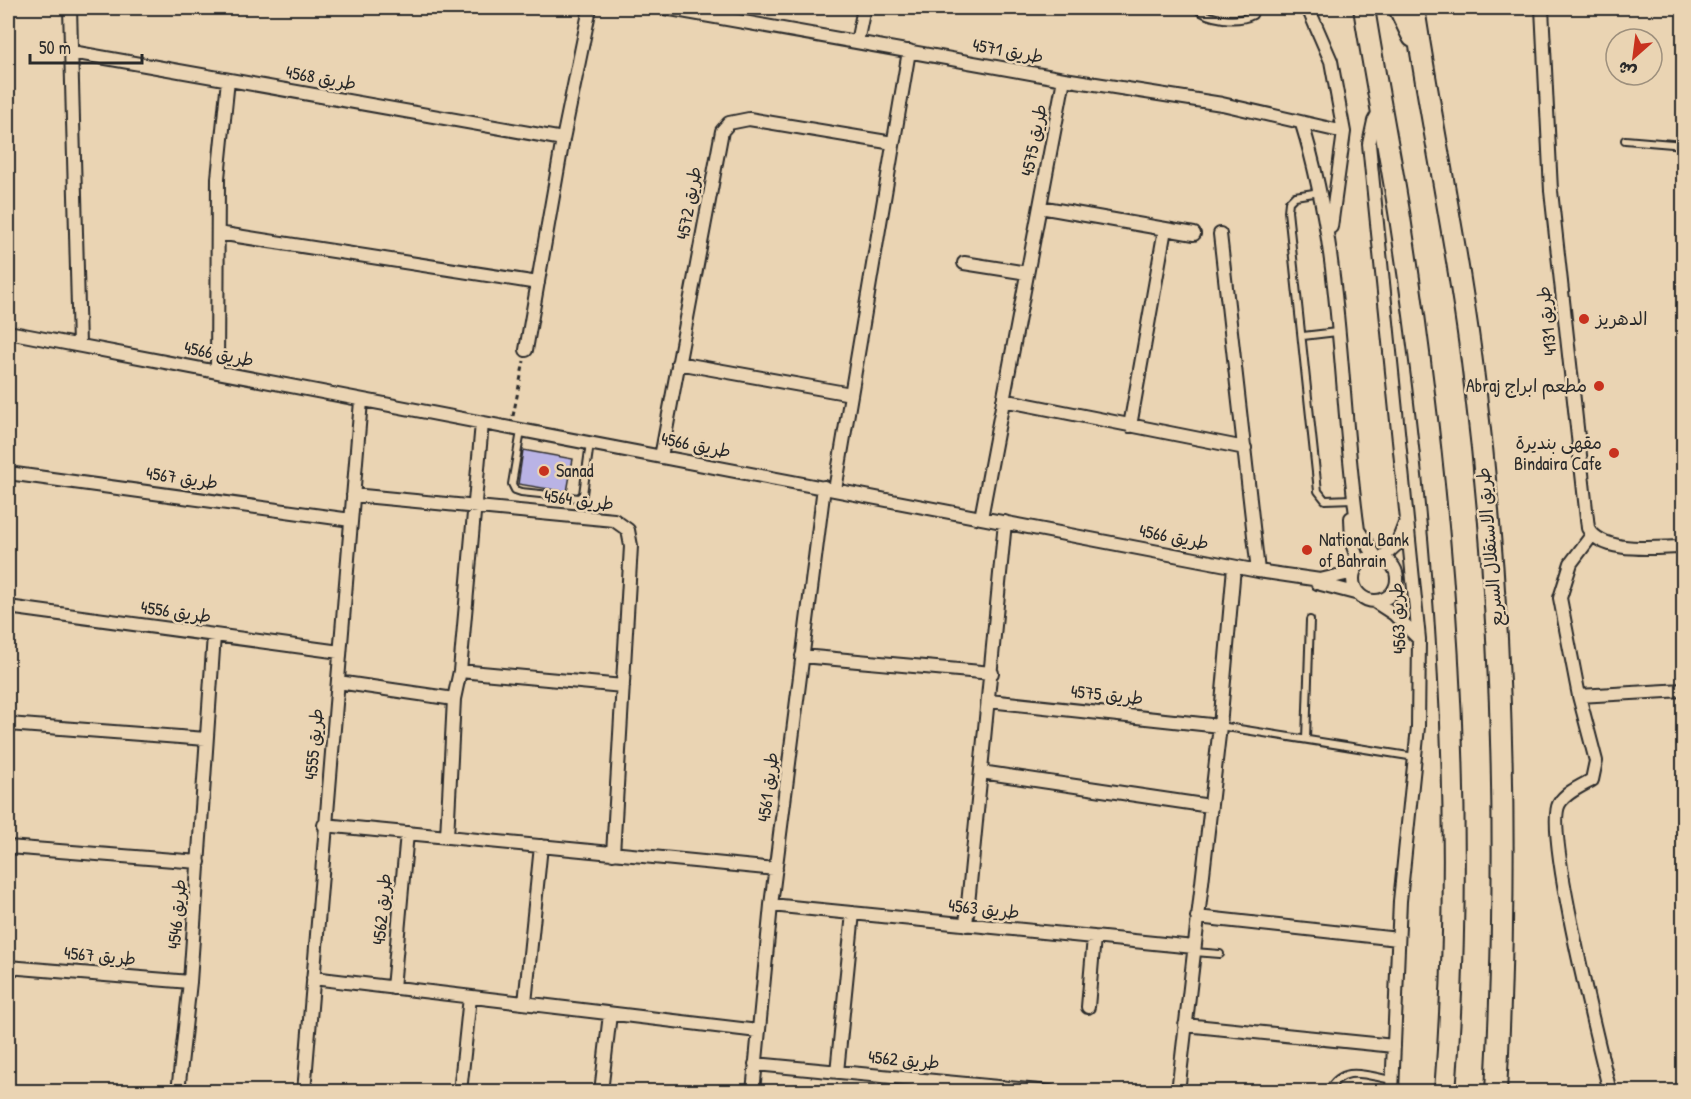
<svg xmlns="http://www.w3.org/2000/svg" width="1691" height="1099" viewBox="0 0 1691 1099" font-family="'Patrick Hand','Playpen Sans Arabic',sans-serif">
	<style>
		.building { fill: #b9b3e5; stroke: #2b2b2b; stroke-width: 1.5 }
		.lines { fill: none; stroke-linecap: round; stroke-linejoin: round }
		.service-casing { stroke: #2b2b2b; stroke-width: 10 }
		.minor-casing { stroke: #2b2b2b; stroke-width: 16 }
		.primary-casing { stroke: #2b2b2b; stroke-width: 24 }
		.path { stroke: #2b2b2b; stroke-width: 3; stroke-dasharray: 4.5 4.5; stroke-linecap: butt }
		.service { stroke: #ead4b3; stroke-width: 6 }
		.minor { stroke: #ead4b3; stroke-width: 12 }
		.primary { stroke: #ead4b3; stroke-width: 20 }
		.poi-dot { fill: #c8321e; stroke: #ead4b3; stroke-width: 2 }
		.labels { text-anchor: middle; stroke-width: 5; stroke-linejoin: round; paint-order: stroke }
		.street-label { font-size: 18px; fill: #2b2b2b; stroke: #ead4b3 }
		.poi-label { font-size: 18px; fill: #2b2b2b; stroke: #ead4b3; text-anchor: start }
	</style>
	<rect width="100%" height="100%" fill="#ead4b3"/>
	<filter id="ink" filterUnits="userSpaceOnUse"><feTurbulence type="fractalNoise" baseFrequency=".0167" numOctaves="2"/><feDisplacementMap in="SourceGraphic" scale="12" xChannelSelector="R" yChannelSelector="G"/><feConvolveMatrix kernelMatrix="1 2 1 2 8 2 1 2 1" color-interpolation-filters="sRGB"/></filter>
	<g filter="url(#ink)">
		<path class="building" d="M 523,450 L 573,459 L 567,492 L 518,484 Z"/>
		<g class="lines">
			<g class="service-casing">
				<path id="service" d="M 1196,8 C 1208,20 1238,23 1253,15 L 1256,8
					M 1625,140 L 1684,145
					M 1320,192 L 1295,196 L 1289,202 L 1288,211 L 1318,491 L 1325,500 L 1353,499
					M 1303,336 L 1337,332
					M 521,431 L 512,484 L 515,490 L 521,492 L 579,498 L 583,494 L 590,443
					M 1220,726 L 1415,757
					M 1306,739 L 1310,620
					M 1194,952 L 1220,954
					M 1328,1092 C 1342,1063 1367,1076 1392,1080"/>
			</g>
			<g class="minor-casing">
				<path id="minor" d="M 70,8 L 79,345
					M 665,8 L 1064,79 L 1222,104 L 1344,132
					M 1308,8 L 1331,61 L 1344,132 L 1331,227
					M 1542,8 L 1551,191 L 1588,528 C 1603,555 1656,547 1684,547
					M 857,42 L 864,8
					M 72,52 L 563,139
					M 1380,110 L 1374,121 L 1369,144 L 1419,639 L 1418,727 L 1400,901 L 1392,1092
					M 1302,124 C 1343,254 1339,395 1358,530 L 1376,557
					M 1040,207 L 1194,234
					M 218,233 L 538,283
					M 1220,234 L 1258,571
					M 964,263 L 1027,273
					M 8,332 L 1258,571 L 1320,580 L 1354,572
					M 526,350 L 563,139 L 590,8
					M 678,363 L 851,394
					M 217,372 L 218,178 L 228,80
					M 1003,400 L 1245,448
					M 1130,426 L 1165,229
					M 661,457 L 722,131 L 729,123 L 749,119 L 893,143
					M 8,473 L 351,520
					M 835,490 L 909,51
					M 353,495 L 614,520 L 628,530 L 631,546 L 613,854
					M 981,518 L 1064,79
					M 1351,518 L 1352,543 L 1359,564
					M 1592,535 L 1571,563 L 1560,598 L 1579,696 L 1596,761 L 1592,780 C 1581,786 1565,793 1559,804 C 1544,832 1600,1049 1610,1092
					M1353 579a22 22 0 1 1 44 0a22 22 0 1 1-44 0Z
					M 1382,558 L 1397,544 L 1406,521
					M 1317,583 L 1359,594
					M 1374,601 L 1394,614 L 1419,639
					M 8,607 L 340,652
					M 802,656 L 992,673
					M 460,671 L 623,686
					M 338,682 L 454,699
					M 1579,696 L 1684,690
					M 989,701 L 1220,726
					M 8,724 L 206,739
					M 981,772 L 1210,806
					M 324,825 L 776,869
					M 447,837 L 454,699 L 460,671 L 482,423
					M 8,847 L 199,862
					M 771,905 L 1194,947
					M 1197,917 L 1398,939
					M 966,925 L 1005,522
					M 8,967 L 190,982
					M 313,978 L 758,1031
					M 393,988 L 407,833
					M 525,1003 L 541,846
					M 1088,1007 L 1094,937
					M 1185,1025 L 1394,1046
					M 755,1064 L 1050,1092
					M 837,1072 L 853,913
					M 178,1092 L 190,982 L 214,635
					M 304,1092 L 361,401
					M 460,1092 L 470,997
					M 601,1092 L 610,1014
					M 753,1092 L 771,905 L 824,487
					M 1178,1092 L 1220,726 L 1234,567"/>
			</g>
			<g class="primary-casing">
				<path id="primary" d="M 1364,8 C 1375,78 1389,148 1400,218 C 1444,506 1468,801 1445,1092
					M 1399,8 L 1413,37
					M 1414,8 C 1433,134 1460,259 1475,386 C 1504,623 1509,854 1496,1092"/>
			</g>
			<path class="path" d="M 513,416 L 524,361"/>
			<use href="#service" class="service"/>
			<use href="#minor" class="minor"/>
			<use href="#primary" class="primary"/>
		</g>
	</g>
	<g class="poi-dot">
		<circle cx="1584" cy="319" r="6"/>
		<circle cx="1599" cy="386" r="6"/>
		<circle cx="1614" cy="453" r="6"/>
		<circle cx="544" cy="471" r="6"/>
		<circle cx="1307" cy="550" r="6"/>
	</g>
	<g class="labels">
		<g class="street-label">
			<text transform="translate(1008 51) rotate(10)" y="6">طريق 4571</text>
			<text transform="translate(321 78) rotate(10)" y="6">طريق 4568</text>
			<text transform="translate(1034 140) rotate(-79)" y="6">طريق 4575</text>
			<text transform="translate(689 203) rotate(-80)" y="6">طريق 4572</text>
			<text transform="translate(1547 321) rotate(-96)" y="6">طريق 4131</text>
			<text transform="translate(219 354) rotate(11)" y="6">طريق 4566</text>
			<text transform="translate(696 445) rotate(11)" y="6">طريق 4566</text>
			<text transform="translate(182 478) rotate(8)" y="6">طريق 4567</text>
			<text transform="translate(579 500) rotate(7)" y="6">طريق 4564</text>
			<text transform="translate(1174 537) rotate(11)" y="6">طريق 4566</text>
			<text transform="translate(1490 547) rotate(-95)" y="6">طريق الاستقلال السريع</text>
			<text transform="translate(176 612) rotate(8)" y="6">طريق 4556</text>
			<text transform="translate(1398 618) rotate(-93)" y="6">طريق 4563</text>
			<text transform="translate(1107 695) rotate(6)" y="6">طريق 4575</text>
			<text transform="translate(314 744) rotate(-85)" y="6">طريق 4555</text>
			<text transform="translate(768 787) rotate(-83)" y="6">طريق 4561</text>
			<text transform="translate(382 909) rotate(-85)" y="6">طريق 4562</text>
			<text transform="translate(984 909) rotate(6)" y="6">طريق 4563</text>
			<text transform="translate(177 914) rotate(-85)" y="6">طريق 4546</text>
			<text transform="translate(100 956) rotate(5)" y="6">طريق 4567</text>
			<text transform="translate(904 1060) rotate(5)" y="6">طريق 4562</text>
		</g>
		<g class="poi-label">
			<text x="1596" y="325">الدهريز</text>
			<text x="1587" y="392" text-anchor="end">Abraj مطعم ابراج</text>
			<text x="1602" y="449" text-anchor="end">مقهى بنديرة<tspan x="1602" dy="21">Bindaira Cafe</tspan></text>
			<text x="556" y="477">Sanad</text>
			<text x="1319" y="546">National Bank<tspan x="1319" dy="21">of Bahrain</tspan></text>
		</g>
	</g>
	<rect width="1691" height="1099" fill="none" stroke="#ead4b3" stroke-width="30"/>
	<rect x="15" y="15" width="1661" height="1069" fill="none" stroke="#2b2b2b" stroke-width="2" filter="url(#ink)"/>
	<g transform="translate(1634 57) rotate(208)"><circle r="28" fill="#ead4b3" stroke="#9e907d" stroke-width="1.5"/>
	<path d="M0-4.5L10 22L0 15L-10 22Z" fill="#c8321e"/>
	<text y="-9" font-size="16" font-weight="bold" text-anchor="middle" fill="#2b2b2b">ش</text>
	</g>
	<path d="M30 54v9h112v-9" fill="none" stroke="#2b2b2b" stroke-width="3"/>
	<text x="39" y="54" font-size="18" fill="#2b2b2b" stroke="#ead4b3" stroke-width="4.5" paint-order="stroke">50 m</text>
</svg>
